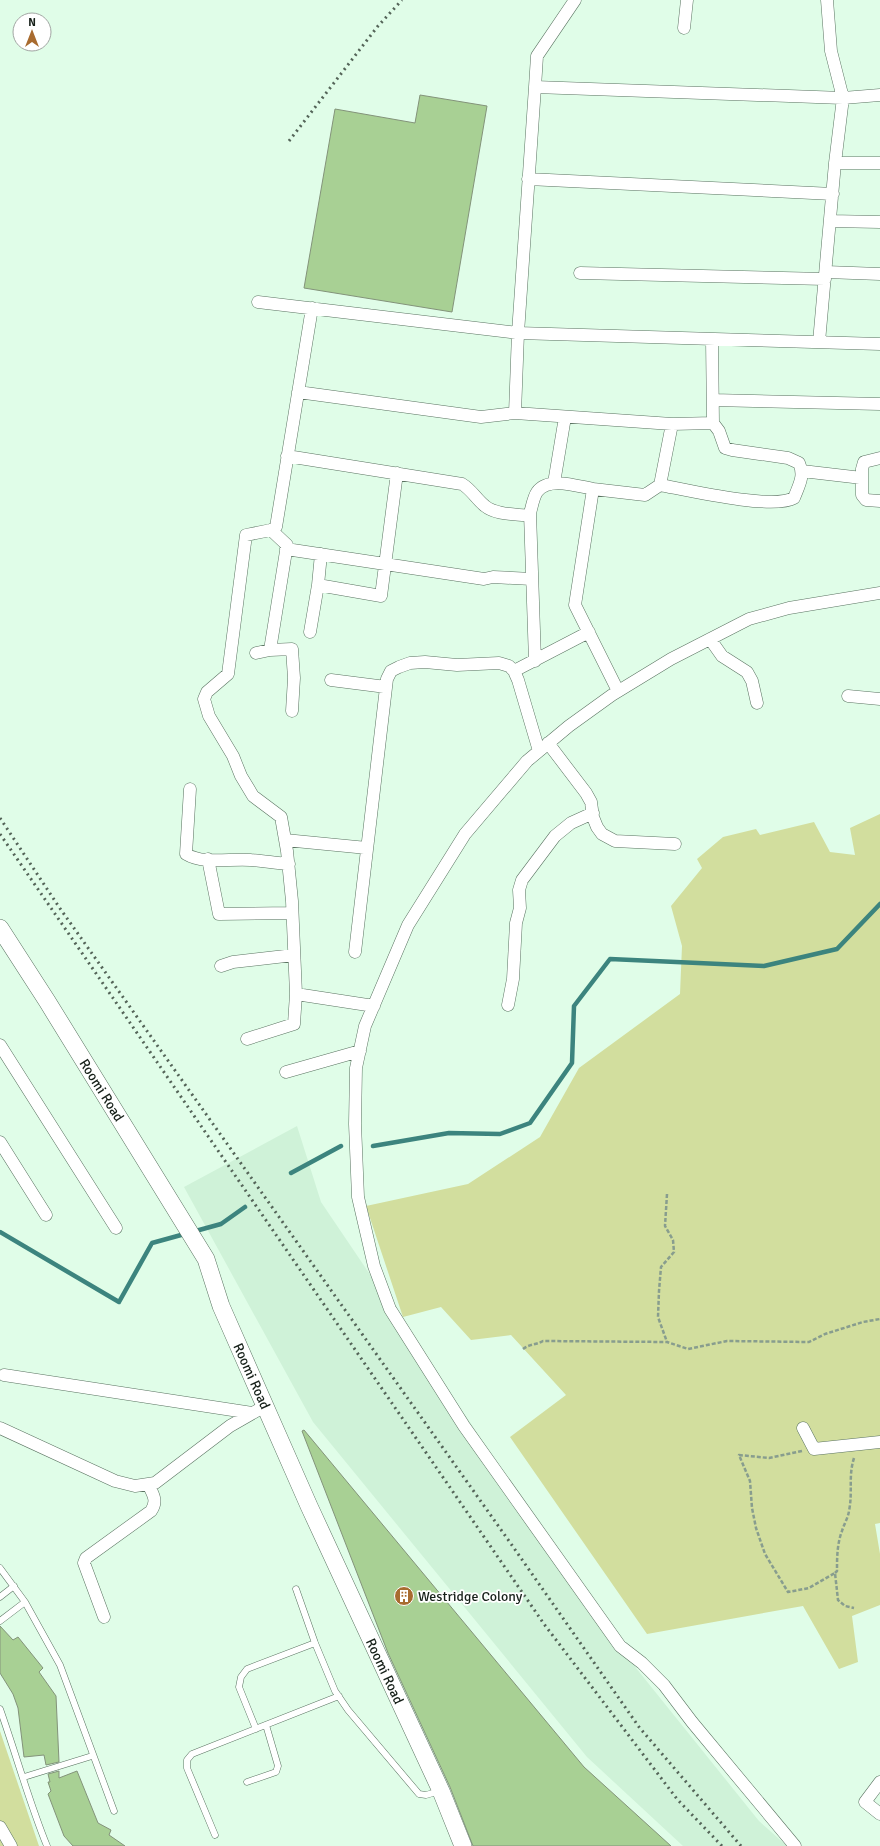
<svg xmlns="http://www.w3.org/2000/svg" width="880" height="1846" viewBox="0 0 880 1846" font-family="Signika,sans-serif">
	<style>
		.built { fill: #cff2d8 }
		.green { fill: #d2de9e }
		.lines { fill: none; stroke-linecap: round; stroke-linejoin: round }
		.stream { stroke: #3c847e; stroke-width: 4.5 }
		.building { fill: #a8d094; stroke: #83937a }
		.lane-casing { stroke: #5a7361; stroke-width: 7 }
		.street-casing { stroke: #5a7361; stroke-width: 13 }
		.secondary-casing { stroke: #5a7361; stroke-width: 18 }
		.path { stroke: #889d8e; stroke-width: 2.5; stroke-dasharray: 4 2; stroke-linecap: butt }
		.lane { stroke: #fff; stroke-width: 6 }
		.street { stroke: #fff; stroke-width: 12 }
		.secondary { stroke: #fff; stroke-width: 17 }
		.rail { stroke: #546458; stroke-width: 3; stroke-dasharray: 2 4; stroke-linecap: butt }
		.labels { text-anchor: middle; stroke-width: 3.5; stroke-linejoin: round; paint-order: stroke }
		.street-label { font-size: 14px; fill: #162019; stroke: #fff }
		.poi-label { font-size: 14px; fill: #162019; stroke: #fff; text-anchor: start }
	</style>
	<rect width="100%" height="100%" fill="#e0fde8"/>
	<path class="built" d="M 297,1126 L 321,1202 L 636,1668 L 759,1821 L 787,1846 L 683,1846 L 587,1757 L 313,1422 L 184,1187 Z"/>
	<path class="green" d="M 880,814 L 880,1523 L 875,1524 L 880,1554 L 880,1605 L 852,1616 L 858,1662 L 839,1669 L 803,1606 L 647,1634 L 510,1437 L 566,1395 L 511,1335 L 471,1340 L 441,1307 L 403,1317 L 366,1206 L 468,1184 L 540,1137 L 579,1068 L 680,994 L 682,946 L 671,906 L 702,868 L 697,859 L 723,837 L 756,829 L 760,835 L 814,822 L 830,852 L 855,855 L 850,828 Z
		M 0,1731 L 39,1846 L 0,1846 Z"/>
	<g class="lines">
		<path class="stream" d="M 373,1146 L 449,1133 L 500,1134 L 530,1123 L 572,1063 L 574,1006 L 610,959 L 764,966 L 837,949 L 880,904
			M 291,1173 L 341,1146
			M 0,1232 L 119,1302 L 152,1243 L 221,1224 L 245,1207"/>
	</g>
	<path class="building" d="M 420,95 L 487,106 L 452,312 L 304,288 L 335,109 L 415,123 Z
		M 304,1430 L 584,1767 L 671,1846 L 473,1846 L 450,1787 L 388,1653 L 302,1431 Z
		M 0,1626 L 13,1640 L 18,1637 L 43,1668 L 39,1672 L 56,1696 L 59,1762 L 46,1765 L 44,1755 L 24,1757 L 18,1708 L 13,1694 L 0,1673 Z
		M 59,1771 L 59,1778 L 77,1771 L 98,1823 L 111,1830 L 109,1835 L 125,1846 L 73,1846 L 64,1836 L 48,1794 L 51,1791 L 48,1782 L 50,1782 L 48,1774 Z"/>
	<g class="lines">
		<g class="lane-casing">
			<path id="lane" d="M 0,1568 L 25,1602 L 60,1665 L 114,1811
				M 296,1589 L 315,1643 L 335,1691 L 348,1710 L 419,1794 L 426,1795 L 440,1791
				M 0,1597 L 14,1586
				M 0,1621 L 25,1602
				M 0,1709 C 16,1754 29,1802 47,1846
				M 256,1729 L 239,1687 L 241,1677 L 247,1669 L 315,1643
				M 24,1777 L 92,1756
				M 247,1782 L 276,1772 L 278,1766 L 266,1725
				M 215,1835 L 187,1768 L 187,1760 L 192,1754 L 339,1696"/>
		</g>
		<g class="street-casing">
			<path id="street" d="M 684,28 L 687,0
				M 535,87 L 537,56 L 575,0
				M 835,163 L 843,98 L 880,95
				M 528,179 L 833,194
				M 830,221 L 880,222
				M 826,272 L 880,274
				M 580,273 L 825,279
				M 258,302 L 518,333 L 535,87 L 843,98 L 831,51 L 827,0
				M 819,342 L 835,163 L 880,163
				M 298,392 L 481,417 L 515,413
				M 713,400 L 880,404
				M 672,424 L 713,423 L 712,339
				M 287,456 L 462,484 C 472,490 476,499 485,506 C 496,515 516,514 530,516
				M 880,458 L 864,462 L 862,469 L 862,495 L 866,500 L 880,501
				M 802,471 L 862,478
				M 554,483 L 565,417
				M 660,485 C 687,490 772,510 794,498 C 799,485 805,476 799,463 L 788,458 L 732,450 L 725,448 L 719,431 L 713,423
				M 286,549 L 484,579 L 493,577 L 532,579
				M 321,554 L 318,585 L 381,596 L 397,473
				M 310,632 L 318,585
				M 710,639 L 722,656 L 747,672 L 752,681 L 757,703
				M 270,650 L 287,545 L 271,530
				M 256,653 L 270,650 L 292,649 L 294,678 L 292,711
				M 535,661 L 530,513 C 532,507 533,498 537,492 C 548,476 577,486 593,489
				M 514,671 L 589,632
				M 331,680 L 386,687
				M 618,691 L 575,605 L 593,489 L 645,495 L 660,485 L 672,424 L 515,413 L 518,333 L 880,344
				M 848,696 L 880,699
				M 548,743 L 586,793 L 591,802 L 593,817 L 597,827 L 602,834 L 615,841 L 675,844
				M 190,789 L 186,854 C 204,865 231,858 251,860 C 264,861 276,863 289,864
				M 285,840 L 367,848
				M 208,859 L 219,914 L 292,913
				M 355,952 L 387,679 L 391,671 L 399,667 L 410,663 L 425,662 L 457,665 L 499,663 L 509,666 L 514,671 L 518,680 L 539,751
				M 221,966 L 233,962 L 294,955
				M 296,994 L 374,1006
				M 508,1005 L 513,979 L 516,923 L 520,908 L 519,890 L 522,880 L 555,836 L 571,823 L 593,813
				M 247,1039 L 294,1024 L 296,994 L 292,901 L 287,851 L 281,817 L 253,796 L 241,776 L 233,756 L 209,716 L 204,699 L 207,692 L 228,674 L 246,535 L 271,530 L 276,527 L 312,308
				M 0,1045 L 116,1228
				M 286,1072 L 360,1051
				M 0,1142 L 46,1215
				M 4,1375 L 252,1413
				M 0,1428 L 115,1481 L 135,1486 L 155,1483 L 230,1426 L 265,1406
				M 803,1428 L 814,1449 L 880,1442
				M 104,1617 L 84,1563 L 86,1558 L 151,1511 C 158,1501 153,1494 148,1484
				M 880,1782 L 865,1802 L 880,1814
				M 0,1827 L 11,1846
				M 795,1846 L 692,1722 L 664,1685 L 642,1663 L 620,1646 L 464,1426 L 390,1309 L 374,1266 L 358,1197 L 355,1124 L 356,1068 L 365,1026 L 408,925 L 465,834 L 527,761 L 569,726 L 612,695 L 671,659 L 749,619 L 789,608 L 880,593"/>
		</g>
		<g class="secondary-casing">
			<path id="secondary" d="M 0,928 L 47,1001 L 206,1259 L 221,1306 L 309,1506 L 441,1791 L 463,1846"/>
		</g>
		<path class="path" d="M 667,1194 L 665,1226 L 673,1240 L 674,1252 L 661,1267 L 659,1291 L 658,1317 L 667,1342
			M 523,1349 C 529,1344 536,1345 543,1341 L 667,1342 L 688,1349 L 727,1341 L 809,1342 L 825,1334 L 863,1322 L 880,1319
			M 802,1451 L 769,1458 L 739,1455 L 750,1481 L 752,1508 L 756,1528 L 765,1554 L 788,1592 L 809,1588 L 835,1573 L 838,1600 L 845,1606 L 854,1608
			M 835,1573 L 837,1571 C 837,1558 837,1544 842,1531 C 844,1524 848,1518 849,1511 C 853,1491 848,1477 854,1458"/>
		<use href="#lane" class="lane"/>
		<use href="#street" class="street"/>
		<use href="#secondary" class="secondary"/>
		<path class="rail" d="M 289,141 L 378,26 L 402,0
			M 0,818 L 59,907 L 509,1541 L 639,1727 L 741,1846
			M 0,834 L 544,1624 L 677,1799 L 722,1846"/>
	</g>
	<defs>
		<g id="building-disc" transform="scale(1)"><circle r="9.5" fill="#a86b2f" stroke="#fff"/><path d="M-4-6H4V6H1V3H-1V6H-4ZM-2.5-4.3h1.7v1.8h-1.7ZM.8-4.3h1.7v1.8H.8ZM-2.5-1h1.7V.8h-1.7ZM.8-1h1.7V.8H.8Z" fill="#fff"/></g>
	</defs>
	<g fill-rule="evenodd">
		<use href="#building-disc" x="404" y="1596"/>
	</g>
	<g class="labels">
		<g class="street-label">
			<text transform="translate(102 1090) rotate(58)" y="5">Roomi Road</text>
			<text transform="translate(252 1376) rotate(66)" y="5">Roomi Road</text>
			<text transform="translate(385 1671) rotate(65)" y="5">Roomi Road</text>
		</g>
		<g class="poi-label">
			<text x="418" y="1601">Westridge Colony</text>
		</g>
	</g>
	<g transform="translate(32 32)"><circle r="19" fill="#ffffff" stroke="#a2a6a3"/>
	<path d="M0-3L7 15L0 10L-7 15Z" fill="#a86b2f"/>
	<text y="-6" font-size="11" font-weight="bold" text-anchor="middle" fill="#162019">N</text>
	</g>
</svg>
